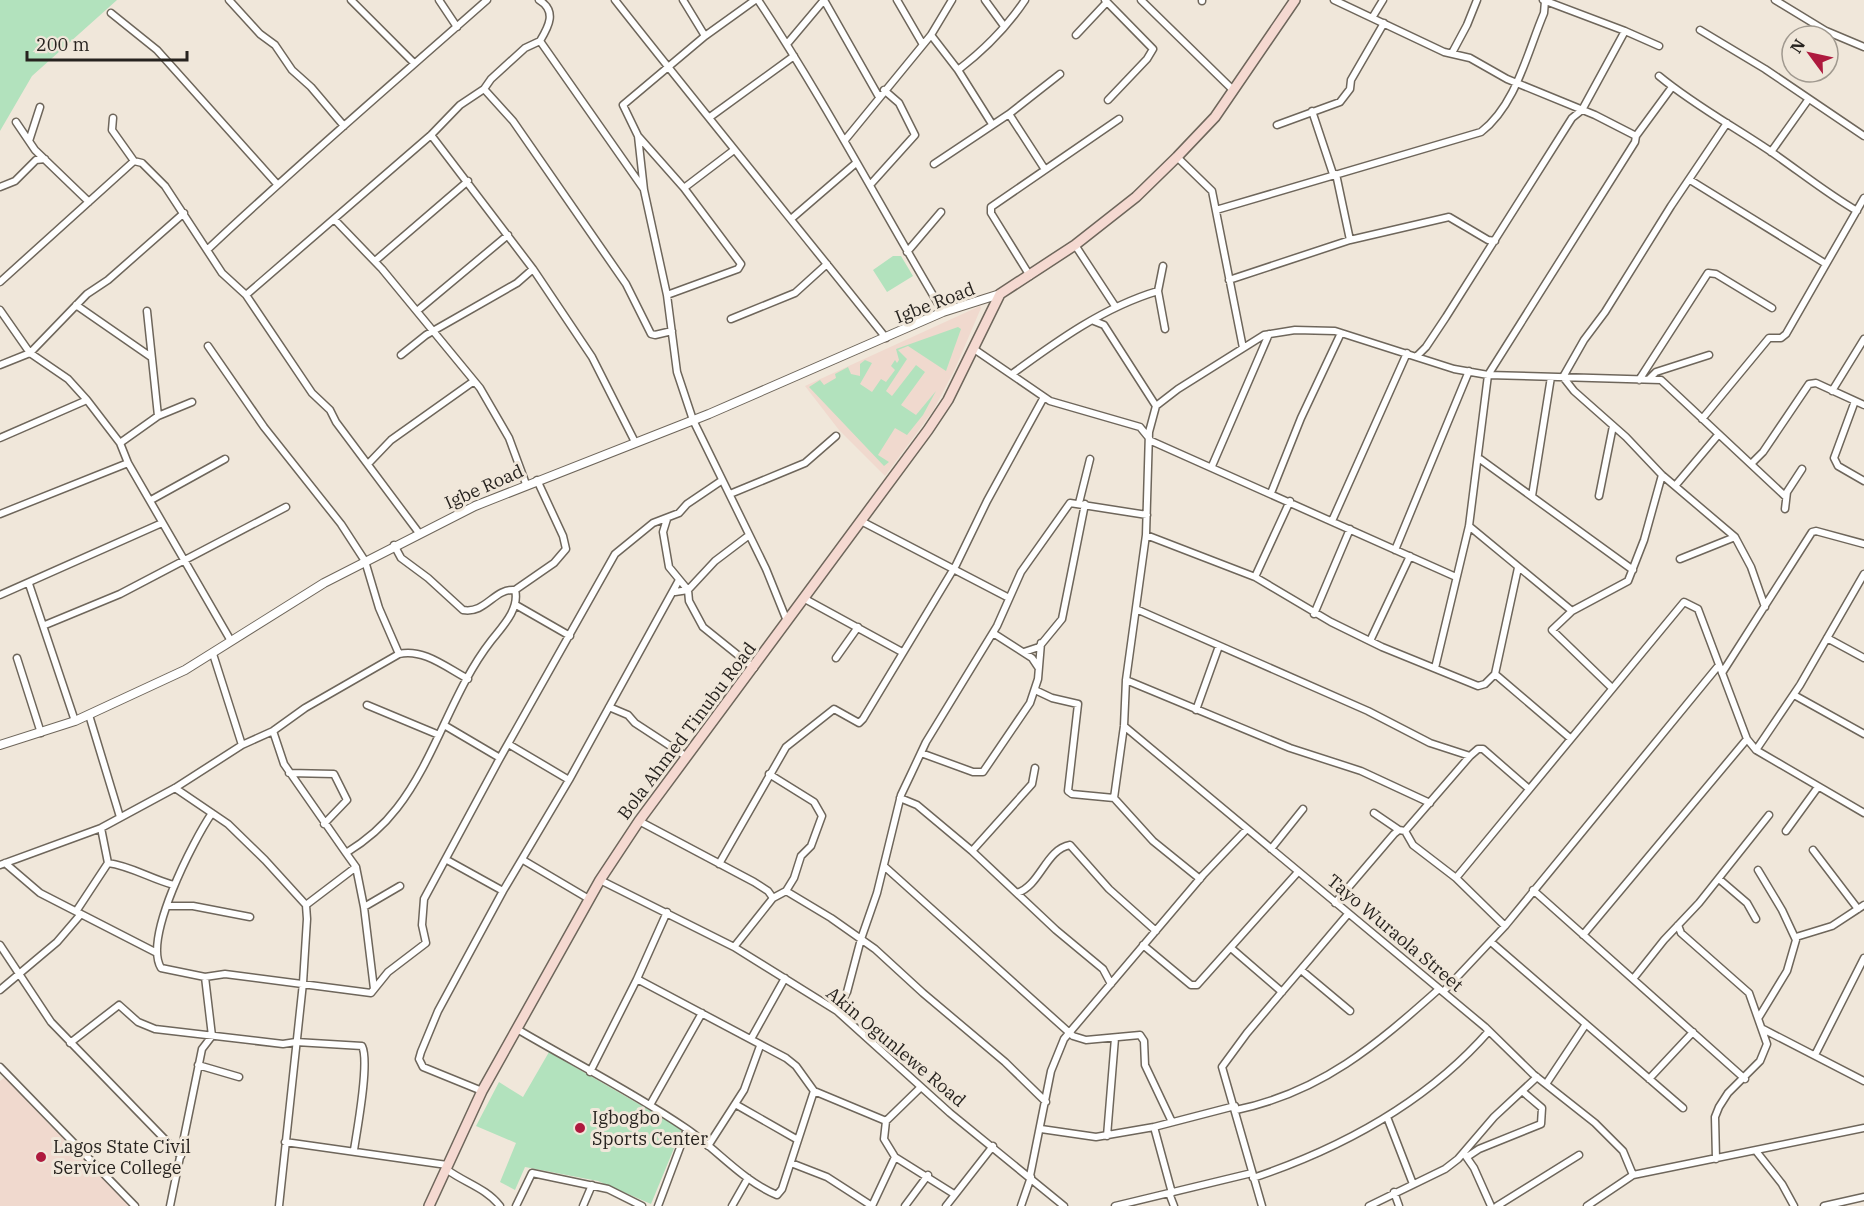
<svg xmlns="http://www.w3.org/2000/svg" width="1864" height="1206" viewBox="0 0 1864 1206" font-family="'IBM Plex Serif',serif">
	<style>
		.education { fill: #f0d9ce }
		.green { fill: #b2e2bd }
		.lines { fill: none; stroke-linecap: round; stroke-linejoin: round }
		.minor-casing { stroke: #6e665b; stroke-width: 9 }
		.tertiary-casing { stroke: #6e665b; stroke-width: 10 }
		.secondary-casing { stroke: #6e665b; stroke-width: 12 }
		.minor { stroke: #fff; stroke-width: 6 }
		.tertiary { stroke: #fff; stroke-width: 8 }
		.secondary { stroke: #f5d9d1; stroke-width: 9 }
		.poi-dot { fill: #ae1a3e; stroke: #f0e7da; stroke-width: 2 }
		.labels { text-anchor: middle; stroke-width: 6; stroke-linejoin: round; paint-order: stroke }
		.street-label { font-size: 18px; fill: #27231f; stroke: #f0e7da }
		.poi-label { font-size: 18px; fill: #27231f; stroke: #f0e7da; text-anchor: start }
	</style>
	<rect width="100%" height="100%" fill="#f0e7da"/>
	<path class="education" d="M 980,306 L 981,308 L 955,369 L 933,411 L 885,476 L 839,430 L 805,386 Z
		M 5,1077 L 48,1123 L 131,1206 L 0,1206 L 0,1081 Z"/>
	<path class="green" d="M 0,0 L 117,0 L 32,76 L 0,131 Z
		M 893,256 L 901,256 L 913,276 L 887,292 L 873,270 Z
		M 958,327 L 961,329 L 946,371 L 908,346 L 898,350 L 907,359 L 886,391 L 892,396 L 916,365 L 925,372 L 901,405 L 916,415 L 936,391 L 923,415 L 907,435 L 895,428 L 878,455 L 889,462 L 884,466 L 809,387 L 820,380 L 824,385 L 836,378 L 835,374 L 848,367 L 851,374 L 860,376 L 860,364 L 865,360 L 872,363 L 860,384 L 872,392 L 881,379 L 886,382 L 895,370 L 891,366 L 895,360 L 897,363 L 899,360 L 896,349 Z
		M 549,1052 L 682,1129 L 651,1204 L 598,1181 L 525,1167 L 515,1190 L 500,1182 L 516,1143 L 476,1126 L 499,1082 L 523,1097 Z"/>
	<g class="lines">
		<g class="minor-casing">
			<path id="minor" d="M 229,0 L 260,34 L 275,45 L 292,70 L 311,87 L 344,126
				M 351,0 L 414,63
				M 439,0 L 457,27
				M 615,0 C 704,113 796,225 886,338
				M 683,0 L 705,36
				M 758,0 C 825,101 881,208 943,312
				M 824,0 L 879,97
				M 897,0 L 922,43
				M 985,0 L 1004,26
				M 1105,0 L 1153,49 L 1147,59 L 1108,100
				M 1141,0 L 1233,90
				M 1202,0 L 1202,1
				M 1334,0 L 1444,52 L 1470,58 L 1507,79 L 1595,115 L 1636,136
				M 1543,0 L 1625,31 L 1659,46
				M 1775,0 L 1826,31 L 1864,47
				M 111,13 L 157,50 L 277,184
				M 1372,18 L 1383,0
				M 1700,30 L 1765,69 L 1864,136
				M 931,35 L 958,70 L 992,124
				M 1076,35 L 1107,2
				M 540,41 L 643,188
				M 787,44 L 824,0
				M 1452,53 L 1467,25 L 1477,0
				M 958,70 C 984,50 1007,27 1025,0
				M 1659,76 C 1694,105 1733,126 1770,151 C 1799,171 1826,193 1857,211
				M 484,89 L 513,121 L 626,284 L 651,334 L 655,335 L 672,331
				M 1312,111 L 1333,174
				M 1009,114 L 1060,74
				M 710,117 L 794,56
				M 113,118 L 112,130 L 134,161
				M 16,122 L 35,150 L 89,202
				M 1727,123 L 1671,206 L 1605,312 L 1584,340 L 1563,377 L 1574,391 L 1626,437 L 1662,475 L 1735,537 L 1751,567 L 1765,607
				M 1277,125 L 1340,102 L 1350,89 L 1351,80 L 1384,23
				M 431,135 L 533,269 L 592,357 L 635,442
				M 638,136 L 644,190 L 667,295 L 677,372 L 693,420 L 766,569 L 787,621
				M 845,140 L 931,35 L 952,0
				M 29,141 L 40,107
				M 1771,152 L 1808,100
				M 1177,157 L 1212,191 L 1243,348
				M 934,164 L 1009,114 L 1044,168
				M 1336,174 L 1350,240
				M 1690,180 L 1826,264
				M 870,185 L 915,135 L 899,103 L 884,90
				M 0,187 L 15,181 L 36,160 L 45,159
				M 684,188 L 734,150
				M 1216,210 L 1481,132 C 1516,105 1527,53 1544,13 L 1545,1
				M 334,219 L 382,269 L 480,388 L 509,438 L 526,484
				M 791,219 L 856,163
				M 1075,245 L 1115,306
				M 207,250 C 298,164 393,83 487,0
				M 907,252 L 941,212
				M 375,261 L 468,181
				M 1163,266 L 1158,291 L 1165,329
				M 1030,276 L 991,213 L 991,207 L 1119,119
				M 1229,280 L 1350,240 L 1449,217 L 1488,240 L 1495,241
				M 0,282 L 134,161 L 142,163 L 165,186 L 222,273 L 246,295 L 312,393 L 330,410 L 336,422 L 419,533
				M 246,295 L 431,135 L 460,105 L 484,89 L 491,79 L 525,48 L 540,41 C 549,26 557,11 539,0
				M 667,295 L 738,269 L 741,264 L 684,188 L 638,136 L 623,105 L 705,36 L 755,0
				M 76,305 L 151,357
				M 0,310 L 30,353 L 68,379 L 87,400 L 120,443 L 128,463 L 231,641
				M 147,311 L 158,416
				M 417,311 L 508,235
				M 731,319 L 795,293 L 827,264
				M 1094,321 L 1104,325 L 1156,406
				M 208,346 L 264,427 L 341,524 L 365,561 L 379,608 L 399,654
				M 974,349 L 1050,401 L 1140,427 L 1149,438
				M 401,355 L 426,335 L 517,283 L 533,269
				M 1417,356 L 1426,347 L 1446,317 L 1572,118 L 1582,110 L 1625,31
				M 0,365 L 30,353 L 87,294 L 108,280 L 184,213
				M 1012,374 C 1057,341 1104,307 1158,291
				M 1649,379 L 1656,372 L 1709,355
				M 1639,380 L 1708,273 L 1716,274 L 1772,308
				M 1832,391 L 1864,339
				M 1855,401 L 1834,458 L 1838,466 L 1864,481
				M 1702,419 L 1769,338 L 1781,338 L 1786,334 L 1864,198
				M 0,438 L 87,400
				M 1149,440 L 1456,577
				M 120,443 L 158,416 L 192,402
				M 1480,459 L 1633,570
				M 1752,463 L 1763,452 L 1809,384 L 1816,383 L 1864,405
				M 368,464 L 391,440 L 474,381
				M 1212,466 L 1269,334
				M 1675,486 L 1718,435
				M 1271,493 L 1301,418 L 1341,333
				M 730,494 L 805,463 L 836,436
				M 1532,496 L 1551,377
				M 1599,496 L 1613,426
				M 151,500 L 225,459
				M 1079,503 L 1090,459
				M 1785,509 L 1787,492 L 1802,469
				M 0,514 L 128,463
				M 667,519 L 663,532 L 669,567 L 688,590 L 689,601 L 703,627 L 754,668
				M 861,521 L 1009,598
				M 1332,521 L 1407,353
				M 1469,526 L 1572,611
				M 1146,535 L 1255,577 L 1331,622 L 1382,647 L 1478,686 L 1485,684 L 1495,674 L 1518,568
				M 394,545 L 401,558 L 428,578 L 463,610 C 486,614 494,588 515,590
				M 1395,550 L 1469,371
				M 1680,559 L 1735,537
				M 1255,577 L 1290,501
				M 29,584 L 75,721
				M 675,592 L 688,590 L 715,561 L 748,536
				M 0,595 L 162,523
				M 805,599 L 902,652
				M 516,605 L 570,636
				M 1136,609 L 1368,711 L 1430,743 L 1470,756 L 1478,749 L 1483,749 L 1529,789
				M 1314,614 L 1350,529
				M 45,625 L 120,594 L 286,507
				M 993,633 L 1032,658 L 1038,667
				M 1827,638 L 1864,658
				M 1370,641 L 1410,556
				M 1024,652 L 1039,647 L 1062,619 L 1085,504
				M 213,654 L 242,745
				M 17,658 L 41,733
				M 836,658 L 858,627
				M 1435,668 L 1469,526 L 1488,375 L 1635,142 L 1636,136 L 1672,87
				M 1722,673 L 1812,532 L 1816,531 L 1864,544
				M 1495,674 L 1570,738
				M 1126,680 L 1290,748 L 1361,771 L 1430,803
				M 1612,688 L 1552,630 L 1572,611 L 1628,581 L 1644,540 L 1662,475
				M 1035,690 L 1052,698 L 1078,704 L 1068,791 L 1072,794 L 1114,798 L 1153,841 L 1200,879
				M 1794,695 L 1864,734
				M 367,705 L 439,735
				M 609,707 L 628,715 L 635,723 L 687,757
				M 1196,710 L 1219,646
				M 89,715 L 120,817
				M 444,725 L 500,758
				M 1124,726 L 1485,1027 L 1533,1074 L 1595,1123 L 1623,1151 L 1633,1175
				M 273,731 L 284,764 L 346,853
				M 510,745 L 569,780
				M 1756,750 L 1800,685 L 1864,574
				M 921,753 L 973,772 L 983,772 L 1030,703 L 1038,679 L 1041,643
				M 289,773 L 334,774 L 347,800 L 324,824
				M 175,788 L 228,824 L 265,860 L 306,905 L 307,919 L 303,983 L 279,1206
				M 900,798 L 917,805 L 972,851 L 1056,930 L 1103,969 L 1111,984
				M 1114,798 L 1124,726 L 1126,680 L 1146,535 L 1149,432 L 1156,406 L 1178,389 L 1264,335 L 1295,330 L 1335,331 L 1454,369 L 1488,375 L 1661,380 L 1786,497
				M 212,813 C 193,841 143,938 161,968 L 205,977 L 225,974 L 371,993 L 388,972 L 426,943 L 422,925 L 424,899 L 500,758 L 615,554 L 653,523 L 679,513 L 687,504 L 721,481
				M 1374,813 L 1399,830
				M 639,821 L 754,882 L 768,891 L 773,898
				M 1405,831 L 1413,845 L 1456,878 L 1505,926
				M 1786,831 L 1818,787
				M 1271,849 L 1303,809
				M 1813,850 L 1858,909
				M 972,851 L 1032,784 L 1035,768
				M 447,860 L 503,891
				M 523,860 L 589,899
				M 5,863 L 40,893 L 155,952
				M 108,863 C 131,866 151,879 174,885
				M 719,864 L 786,747 L 834,709 L 859,723 L 863,719 L 956,565 L 987,501 L 1044,397
				M 0,865 L 101,828 L 175,788 L 242,745 L 273,731 L 305,708 L 399,654 C 423,648 447,668 468,679
				M 884,866 L 1073,1036 L 1086,1040 L 1140,1035 L 1144,1041 L 1145,1065 L 1172,1122
				M 356,867 L 346,853 C 364,842 384,825 397,808 C 436,758 452,691 491,641 C 502,627 520,609 515,590 L 554,563 L 566,549 L 563,536 L 537,480
				M 1758,870 L 1782,910 L 1796,940 L 1787,971 L 1759,1017
				M 1456,878 L 1684,602 L 1698,609 L 1747,739 L 1756,750 L 1864,813
				M 1719,879 L 1747,903 L 1756,919
				M 600,880 L 734,947 L 837,1011 L 950,1113 L 1064,1206
				M 1533,890 L 1745,1079
				M 786,891 L 831,918 L 875,949 L 923,993 L 1005,1062 L 1046,1102
				M 1017,893 C 1040,886 1046,849 1070,845 L 1109,889 L 1156,931
				M 1335,903 L 1394,834 L 1399,830 L 1405,831 L 1470,756
				M 306,905 L 356,867 L 364,907 L 374,989
				M 168,906 L 193,906 L 250,917
				M 364,907 L 400,886
				M 77,910 L 108,863 L 101,828
				M 1678,925 L 1681,933 L 1749,993 L 1767,1044 L 1760,1061 L 1728,1093 L 1719,1107 L 1715,1117 L 1716,1159
				M 1583,935 L 1747,739
				M 1796,937 L 1832,926 L 1864,905
				M 1491,942 L 1683,1108
				M 0,945 L 51,1022 L 181,1156
				M 1143,945 L 1191,985 L 1197,985 L 1298,872
				M 734,947 L 773,898 L 786,891 L 794,878 L 801,856 L 811,846 L 822,816 L 814,802 L 769,774
				M 1231,948 L 1282,992
				M 1301,970 L 1350,1011
				M 637,979 L 786,1058 L 796,1066 L 814,1091 L 886,1121
				M 1633,979 L 1664,940 L 1699,903 L 1769,815
				M 0,990 L 57,942 L 81,914
				M 1443,992 L 1505,926 L 1719,665
				M 837,1011 L 847,992 L 861,939 L 877,893 L 901,795 L 911,774 L 926,742 L 997,626 L 1021,572 L 1070,503 L 1147,515
				M 517,1029 C 573,1062 631,1091 684,1127 C 716,1148 741,1180 777,1195 L 782,1189 L 814,1091
				M 1763,1029 L 1864,1081
				M 751,1039 L 785,978
				M 70,1043 L 119,1005 L 138,1022 L 155,1029 L 283,1044 L 296,1042 L 362,1046 C 370,1062 357,1130 354,1150
				M 1815,1055 L 1864,958
				M 198,1065 L 239,1077
				M 0,1067 L 135,1206
				M 590,1072 L 637,979 L 667,912
				M 1649,1079 L 1693,1032
				M 1546,1084 L 1586,1024
				M 921,1087 L 886,1121 L 884,1139 L 895,1157 L 954,1194
				M 482,1091 L 423,1067 L 419,1059 L 421,1052 L 438,1011 L 503,891 L 569,780 L 679,580
				M 735,1104 L 798,1140
				M 650,1105 L 702,1013
				M 1236,1110 C 1322,1092 1376,1045 1439,989
				M 1387,1117 L 1413,1184
				M 1154,1127 L 1172,1193
				M 1041,1129 L 1096,1137 L 1154,1127 L 1235,1106
				M 1107,1136 L 1115,1038
				M 285,1142 L 447,1165
				M 708,1146 L 744,1090 L 760,1046
				M 1756,1151 L 1782,1184 L 1794,1206
				M 1465,1155 L 1474,1168 L 1491,1206
				M 1467,1157 L 1479,1149 L 1541,1124 L 1542,1108 L 1522,1091
				M 791,1163 L 827,1177 L 872,1206
				M 446,1169 C 465,1183 486,1188 500,1206
				M 1030,1176 L 1051,1071 L 1064,1039 L 1203,875 L 1247,829
				M 1253,1178 C 1342,1148 1427,1102 1489,1031
				M 1394,1192 L 1399,1206
				M 1169,1193 L 1174,1206
				M 170,1206 L 202,1049 L 212,1036 L 205,977
				M 516,1206 L 532,1173 L 608,1189 L 642,1206
				M 583,1206 L 592,1185
				M 658,1206 L 687,1129
				M 732,1206 L 748,1178
				M 872,1206 L 895,1157
				M 905,1206 L 928,1175
				M 946,1206 L 993,1146
				M 1021,1206 L 1031,1177
				M 1115,1206 L 1252,1173
				M 1262,1206 L 1222,1067 L 1247,1033 L 1348,914
				M 1369,1206 L 1445,1169 L 1458,1159 L 1494,1117 L 1537,1077
				M 1497,1206 L 1579,1155
				M 1587,1206 L 1633,1175 L 1864,1128
				M 1824,1206 L 1864,1197"/>
		</g>
		<g class="tertiary-casing">
			<path id="tertiary" d="M 0,745 L 75,721 L 185,670 L 324,583 L 475,506 L 709,414 L 943,312 L 1000,294"/>
		</g>
		<g class="secondary-casing">
			<path id="secondary" d="M 429,1206 L 482,1091 L 600,880 L 639,821 L 928,430 L 948,400 L 1000,294 L 1075,245 L 1136,197 L 1177,157 L 1215,117 L 1295,0"/>
		</g>
		<use href="#minor" class="minor"/>
		<use href="#tertiary" class="tertiary"/>
		<use href="#secondary" class="secondary"/>
	</g>
	<g class="poi-dot">
		<circle cx="580" cy="1128" r="6"/>
		<circle cx="41" cy="1157" r="6"/>
	</g>
	<g class="labels">
		<g class="street-label">
			<text transform="translate(935 303) rotate(-21)" y="6">Igbe Road</text>
			<text transform="translate(484 487) rotate(-24)" y="6">Igbe Road</text>
			<text transform="translate(687 731) rotate(-53)" y="6">Bola Ahmed Tinubu Road</text>
			<text transform="translate(1395 933) rotate(40)" y="6">Tayo Wuraola Street</text>
			<text transform="translate(896 1047) rotate(40)" y="6">Akin Ogunlewe Road</text>
		</g>
		<g class="poi-label">
			<text x="592" y="1124">Igbogbo<tspan x="592" dy="21">Sports Center</tspan></text>
			<text x="53" y="1153">Lagos State Civil<tspan x="53" dy="21">Service College</tspan></text>
		</g>
	</g>
	<g transform="translate(1810 54) rotate(303)"><circle r="28" fill="#f0e7da" stroke="#a0998f" stroke-width="1.5"/>
	<path d="M0-4.5L10 22L0 15L-10 22Z" fill="#ae1a3e"/>
	<text y="-9" font-size="16" font-weight="bold" text-anchor="middle" fill="#27231f">N</text>
	</g>
	<path d="M27 51v9h160v-9" fill="none" stroke="#27231f" stroke-width="3"/>
	<text x="36" y="51" font-size="18" fill="#27231f" stroke="#f0e7da" stroke-width="4.5" paint-order="stroke">200 m</text>
</svg>
